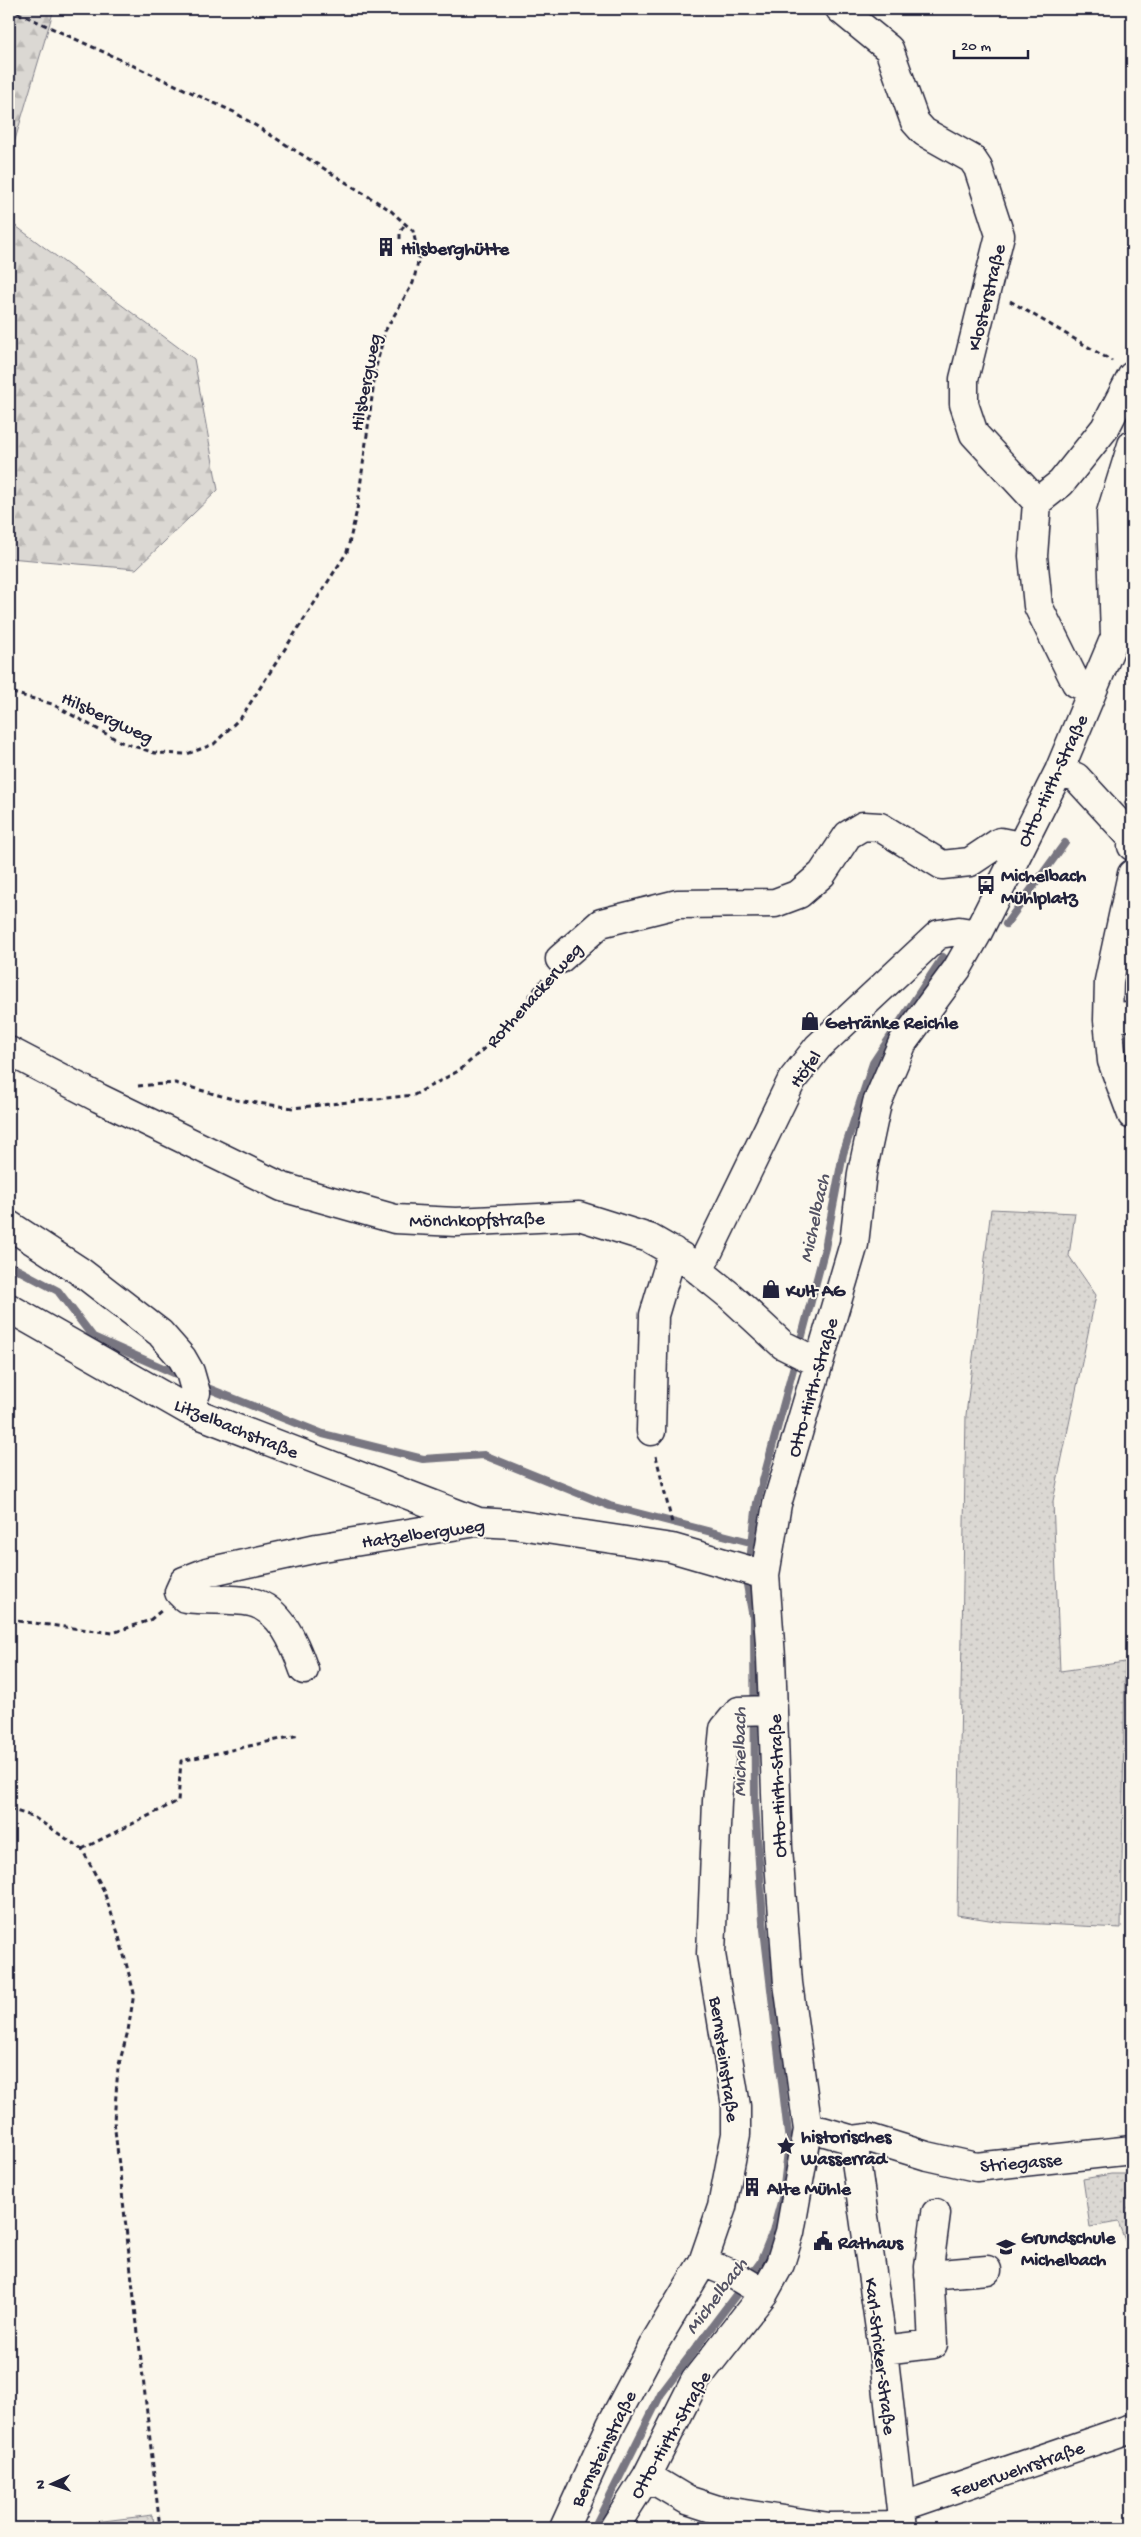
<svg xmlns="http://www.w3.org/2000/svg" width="1141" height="2537" viewBox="0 0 1141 2537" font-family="'Gochi Hand',sans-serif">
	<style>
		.green { fill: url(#green-dots); stroke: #7e7d87 }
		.forest { fill: url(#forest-firs); stroke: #7e7d87 }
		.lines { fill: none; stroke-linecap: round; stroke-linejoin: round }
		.stream { stroke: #787681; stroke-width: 8 }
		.minor-casing { stroke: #22223b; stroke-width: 31 }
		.path { stroke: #22223b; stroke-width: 3; stroke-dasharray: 5 4; stroke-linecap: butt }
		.minor { stroke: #fbf7ec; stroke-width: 28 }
		.labels { text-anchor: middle; stroke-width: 4; stroke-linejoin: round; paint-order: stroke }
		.poi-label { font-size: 19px; font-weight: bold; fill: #22223b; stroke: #fbf7ec; text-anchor: start }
		.street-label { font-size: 19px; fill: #22223b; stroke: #fbf7ec }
		.water-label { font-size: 20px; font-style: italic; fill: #545364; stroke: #fbf7ec }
	</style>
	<defs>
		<pattern id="green-dots" width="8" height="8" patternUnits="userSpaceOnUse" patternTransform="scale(1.25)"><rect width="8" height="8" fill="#dbd8d3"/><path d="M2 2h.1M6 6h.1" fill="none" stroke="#bcb9b6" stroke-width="1.8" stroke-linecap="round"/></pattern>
		<pattern id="forest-firs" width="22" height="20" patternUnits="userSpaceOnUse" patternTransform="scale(1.25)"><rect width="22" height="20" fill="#dbd8d3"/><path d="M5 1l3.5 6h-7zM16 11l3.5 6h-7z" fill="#bcb9b6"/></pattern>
	</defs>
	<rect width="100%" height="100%" fill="#fbf7ec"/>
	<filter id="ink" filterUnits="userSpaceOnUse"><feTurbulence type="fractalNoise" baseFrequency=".02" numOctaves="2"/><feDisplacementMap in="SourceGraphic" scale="10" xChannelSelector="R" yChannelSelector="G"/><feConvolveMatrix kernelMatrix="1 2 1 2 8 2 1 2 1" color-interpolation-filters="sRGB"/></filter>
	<g filter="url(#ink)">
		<path class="green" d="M 991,1209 L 1075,1213 L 1069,1256 L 1096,1295 L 1053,1501 L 1060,1671 L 1125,1662 L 1121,1928 L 1002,1922 L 957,1915 L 966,1415 Z
			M 1111,2174 L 1132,2174 L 1132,2259 L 1118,2222 L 1090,2227 L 1083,2179 Z
			M 153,2515 L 154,2528 L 96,2528 L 95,2522 Z"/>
		<path class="forest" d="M 9,9 L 54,9 L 9,160 Z
			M 9,221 L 194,359 L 218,490 L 136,569 L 9,558 Z"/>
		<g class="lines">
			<path class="stream" d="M 1132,525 L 1127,571 L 1132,589
				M 1128,803 L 1132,800
				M 1006,924 L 1065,843
				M 9,1265 L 58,1291 L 93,1337 L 183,1377
				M 799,1347 L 825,1248 L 843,1154 L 873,1063 L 943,957
				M 200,1385 L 323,1434 L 423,1459 L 484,1455 L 610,1506 L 754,1543
				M 594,2528 L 661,2394 L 760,2263 L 773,2231 L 783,2195 L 789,2142 L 763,1921 L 755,1804 L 754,1623 L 747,1585 L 757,1503 L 796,1358"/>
			<g class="minor-casing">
				<path id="minor" d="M 840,9 L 889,49 L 915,122 L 924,132 L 972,159 L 978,168 L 1000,235 L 964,379 L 964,404 L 974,434 L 1037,502 L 1033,556 L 1038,606 L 1076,683 L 1092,690
					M 1037,502 L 1061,483 L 1105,428 L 1132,376
					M 1059,771 L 1076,777 L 1132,838 L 1132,846
					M 1132,874 L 1109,981 L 1108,1020 L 1112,1061 L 1132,1115
					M 560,959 L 601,923 L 677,904 L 775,903 L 799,894 L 822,874 L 848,835 L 863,826 L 880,827 L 942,865 L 970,862 L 1000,842 L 1020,846
					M 1108,1020 L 1132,1015
					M 9,1051 L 99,1098 L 282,1187 L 395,1219 L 456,1222 L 579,1216 L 649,1238 L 682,1257 L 729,1295 L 783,1345 L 817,1362
					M 9,1225 L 81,1272 L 160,1333 L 182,1358 L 190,1372 L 196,1393 L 188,1410
					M 699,1271 L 792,1080 L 818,1047 L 939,934 L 959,931 L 977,934
					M 9,1308 L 188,1410 L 476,1521
					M 651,1431 L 654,1315 L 673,1251
					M 304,1670 C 295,1644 281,1609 251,1602 C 230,1598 207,1601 185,1598 L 179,1592 L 184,1581 L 207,1572 L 317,1548 L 477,1522 L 513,1524 L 672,1548 L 765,1575
					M 808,2130 L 822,2131 L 853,2140 L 883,2350 L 903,2528
					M 853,2140 L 869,2138 L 927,2156 L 976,2167 L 1132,2150
					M 703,2262 L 734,2275 L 764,2293
					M 929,2275 L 987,2270
					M 883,2350 L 933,2344 L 929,2267 L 936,2213
					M 647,2476 L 687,2500 L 718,2510 L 829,2527 L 903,2526
					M 901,2507 L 1132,2428
					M 564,2528 L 611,2425 L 655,2342 L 703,2262 L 722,2207 L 736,2134 L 736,2106 L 711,1954 L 717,1801 L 724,1729 L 739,1711 L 773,1710
					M 614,2528 L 647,2476 L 695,2381 L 764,2293 L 780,2264 L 790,2232 L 808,2130 L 788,1983 L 778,1848 L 771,1657 L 765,1575 L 777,1504 L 854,1244 L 862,1173 L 877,1103 L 903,1042 L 957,969 L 977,934 L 1059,771 L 1115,637 L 1111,513 L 1132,445"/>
			</g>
			<path class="path" d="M 9,10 L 23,15 L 234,112 L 390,210 L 413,231 L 419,258 L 413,283 L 385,331 L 376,367 L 357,510 L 347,552 L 242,716 L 214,744 L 187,754 L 155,753 L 121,742 L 52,704 L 9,692
				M 400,239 L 400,233 L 405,223
				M 1010,301 L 1112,361
				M 138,1086 L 175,1083 L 236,1100 L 293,1108 L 414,1095 L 460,1070 L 497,1037 L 543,979
				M 656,1456 L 672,1523
				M 9,1620 L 113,1633 L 150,1620 L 162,1610
				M 9,1809 L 32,1816 L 82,1849 L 103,1889 L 118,1933 L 134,1993 L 128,2031 L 118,2068 L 114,2121 L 160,2528
				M 82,1849 L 178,1801 L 181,1761 L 299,1735"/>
			<use href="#minor" class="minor"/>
		</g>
	</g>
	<defs>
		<g id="building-bare" transform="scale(1.5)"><path d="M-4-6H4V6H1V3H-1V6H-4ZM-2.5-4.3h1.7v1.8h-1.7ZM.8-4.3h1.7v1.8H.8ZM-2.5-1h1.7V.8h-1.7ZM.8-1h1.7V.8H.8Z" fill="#22223b" stroke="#fbf7ec" stroke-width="2.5" paint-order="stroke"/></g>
		<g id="bus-bare" transform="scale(1.5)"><path d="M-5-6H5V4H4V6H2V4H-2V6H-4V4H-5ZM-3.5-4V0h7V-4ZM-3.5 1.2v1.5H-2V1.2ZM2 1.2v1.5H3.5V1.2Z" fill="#22223b" stroke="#fbf7ec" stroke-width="2.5" paint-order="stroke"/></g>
		<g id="shop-bare" transform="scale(1.5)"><path d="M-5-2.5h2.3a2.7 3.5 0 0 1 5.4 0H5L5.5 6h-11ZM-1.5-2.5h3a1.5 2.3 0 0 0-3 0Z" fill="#22223b" stroke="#fbf7ec" stroke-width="2.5" paint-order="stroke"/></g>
		<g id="sight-bare" transform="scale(1.5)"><path d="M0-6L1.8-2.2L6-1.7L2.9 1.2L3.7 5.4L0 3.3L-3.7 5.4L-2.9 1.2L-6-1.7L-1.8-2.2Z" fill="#22223b" stroke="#fbf7ec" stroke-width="2.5" paint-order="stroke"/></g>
		<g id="civic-bare" transform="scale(1.5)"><path d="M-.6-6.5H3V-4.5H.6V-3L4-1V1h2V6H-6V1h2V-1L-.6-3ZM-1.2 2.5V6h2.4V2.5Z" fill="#22223b" stroke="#fbf7ec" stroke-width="2.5" paint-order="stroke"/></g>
		<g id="school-bare" transform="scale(1.5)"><path d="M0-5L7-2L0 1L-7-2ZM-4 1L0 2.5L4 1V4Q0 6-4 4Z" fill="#22223b" stroke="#fbf7ec" stroke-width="2.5" paint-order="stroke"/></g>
	</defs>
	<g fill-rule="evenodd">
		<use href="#building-bare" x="386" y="247"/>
		<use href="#bus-bare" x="986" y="885"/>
		<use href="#shop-bare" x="810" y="1021"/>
		<use href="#shop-bare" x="771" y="1289"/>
		<use href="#sight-bare" x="786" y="2146"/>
		<use href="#building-bare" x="752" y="2187"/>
		<use href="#civic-bare" x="823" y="2241"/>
		<use href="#school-bare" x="1006" y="2247"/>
	</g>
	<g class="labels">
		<g class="poi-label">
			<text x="401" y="254">Hilsberghütte</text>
			<text x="1001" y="881">Michelbach<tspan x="1001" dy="22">Mühlplatz</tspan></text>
			<text x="825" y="1028">Getränke Reichle</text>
			<text x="786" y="1296">Kult AG</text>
			<text x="801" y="2142">historisches<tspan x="801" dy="22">Wasserrad</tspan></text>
			<text x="767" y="2194">Alte Mühle</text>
			<text x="1021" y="2243">Grundschule<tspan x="1021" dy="22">Michelbach</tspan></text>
			<text x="838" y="2248">Rathaus</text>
		</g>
		<g class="street-label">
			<text transform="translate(985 297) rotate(-76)" y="7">Klosterstraße</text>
			<text transform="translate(364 382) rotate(-79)" y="7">Hilsbergweg</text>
			<text transform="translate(108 716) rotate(25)" y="7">Hilsbergweg</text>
			<text transform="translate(1051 780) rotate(-65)" y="7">Otto-Hirth-Straße</text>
			<text transform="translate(533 994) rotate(-48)" y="7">Rothenackerweg</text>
			<text transform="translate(804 1068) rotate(-54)" y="7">Höfel</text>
			<text transform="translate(477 1218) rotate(-1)" y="7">Mönchkopfstraße</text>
			<text transform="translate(811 1387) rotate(-74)" y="7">Otto-Hirth-Straße</text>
			<text transform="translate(237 1427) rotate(22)" y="7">Litzelbachstraße</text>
			<text transform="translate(423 1532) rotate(-8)" y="7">Hatzelbergweg</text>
			<text transform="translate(776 1786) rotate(-92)" y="7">Otto-Hirth-Straße</text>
			<text transform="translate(726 2059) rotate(82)" y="7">Bernsteinstraße</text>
			<text transform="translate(1021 2161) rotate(-5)" y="7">Striegasse</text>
			<text transform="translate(882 2356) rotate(83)" y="7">Karl-Stricker-Straße</text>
			<text transform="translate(669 2434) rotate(-60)" y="7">Otto-Hirth-Straße</text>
			<text transform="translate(602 2448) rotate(-64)" y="7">Bernsteinstraße</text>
			<text transform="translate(1017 2468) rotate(-19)" y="7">Feuerwehrstraße</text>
		</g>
		<g class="water-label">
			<text transform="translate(813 1218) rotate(-78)" y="7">Michelbach</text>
			<text transform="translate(738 1752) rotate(-90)" y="7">Michelbach</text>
			<text transform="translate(715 2295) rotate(-53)" y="7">Michelbach</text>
		</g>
	</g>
	<rect width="1141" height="2537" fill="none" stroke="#fbf7ec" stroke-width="30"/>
	<rect x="15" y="15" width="1111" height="2507" fill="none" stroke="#22223b" stroke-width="2" filter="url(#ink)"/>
	<g transform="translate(52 2484) rotate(267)" stroke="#fbf7ec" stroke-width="4" paint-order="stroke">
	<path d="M0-4L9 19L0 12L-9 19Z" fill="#22223b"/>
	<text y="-8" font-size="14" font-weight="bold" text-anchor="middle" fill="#22223b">N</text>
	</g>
	<path d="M954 50v8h74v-8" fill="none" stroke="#22223b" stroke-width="2.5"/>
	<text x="961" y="50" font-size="15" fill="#22223b" stroke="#fbf7ec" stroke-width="4" paint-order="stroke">20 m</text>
</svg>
